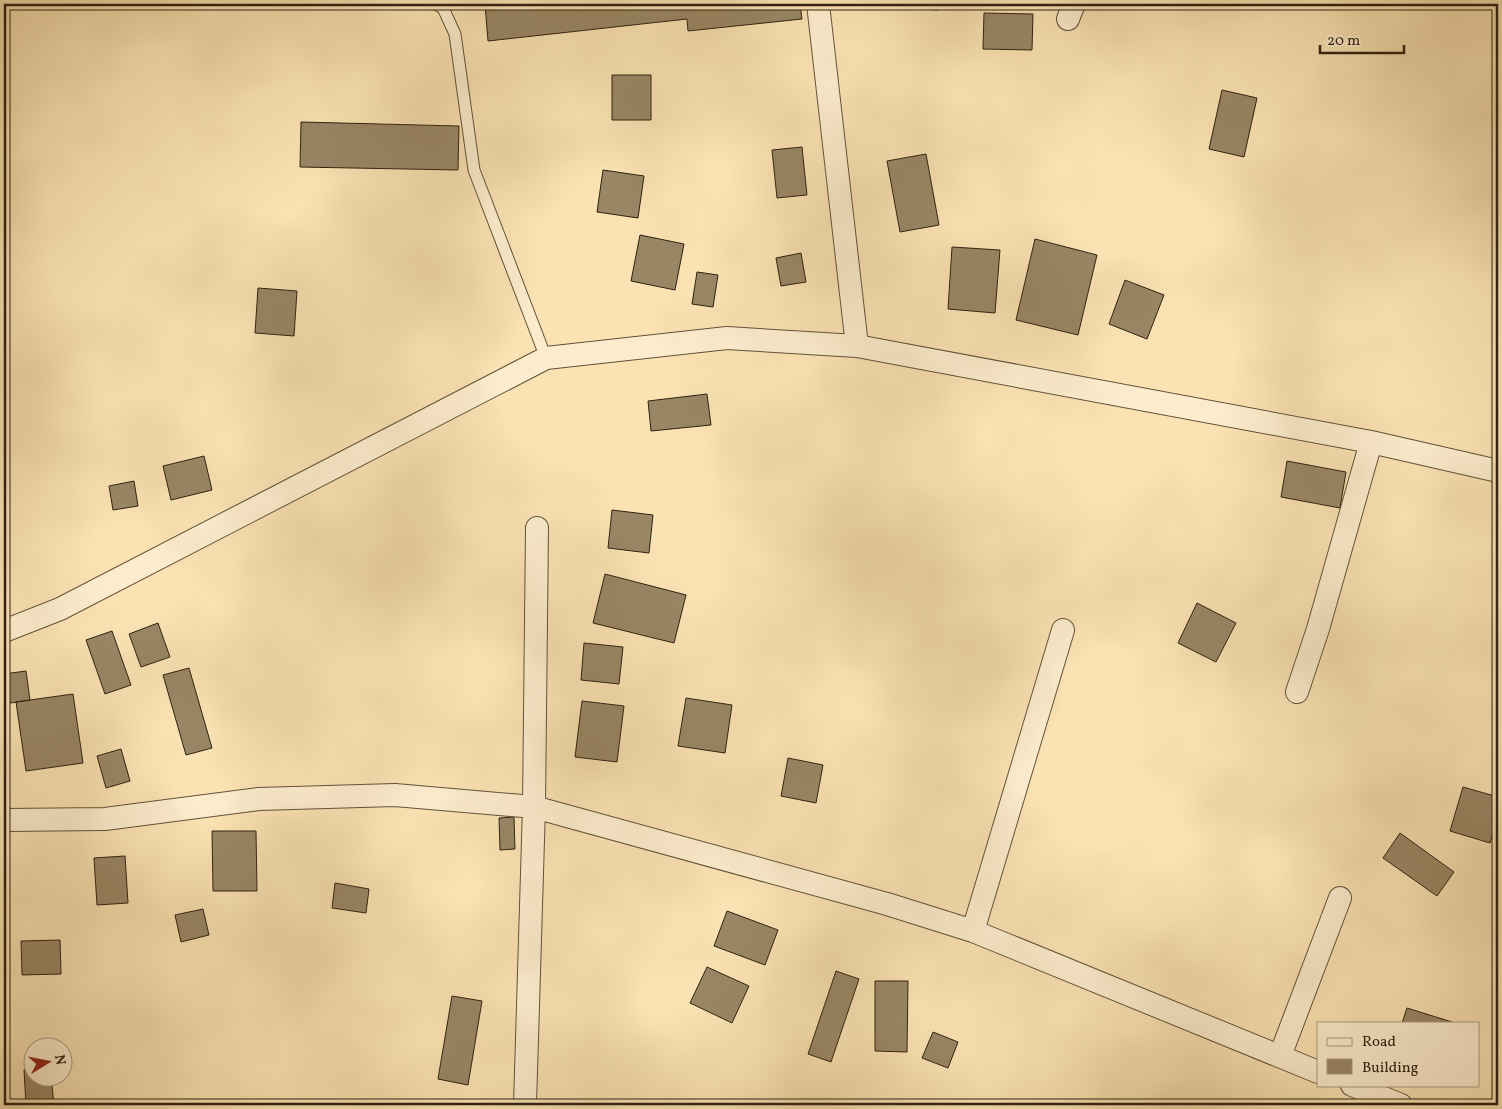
<svg xmlns="http://www.w3.org/2000/svg" width="1502" height="1109" viewBox="0 0 1502 1109" font-family="Vollkorn,serif">
	<style>
		.building { fill: #998665; stroke: #2f2211 }
		.lines { fill: none; stroke-linecap: round; stroke-linejoin: round }
		.lane-casing { stroke: #625239; stroke-width: 13 }
		.street-casing { stroke: #625239; stroke-width: 24 }
		.lane { stroke: #fceccd; stroke-width: 11 }
		.street { stroke: #fceccd; stroke-width: 22 }
	</style>
	<rect width="100%" height="100%" fill="#fae2b2"/>
	<filter id="stains"><feTurbulence type="fractalNoise" baseFrequency=".004" numOctaves="4"/><feColorMatrix values="0 0 0 0 .2 0 0 0 0 .09 0 0 0 0 .02 0 0 0 .5 -.17"/></filter>
	<radialGradient id="worn" r=".72"><stop offset=".6" stop-color="#630" stop-opacity="0"/><stop offset="1" stop-color="#630" stop-opacity=".3"/></radialGradient>
	<path class="building" d="M 485,4 L 800,4 L 802,19 L 688,31 L 687,19 L 488,41 Z
		M 898,4 L 938,4 L 938,10 L 898,7 Z
		M 984,13 L 1033,14 L 1032,50 L 983,49 Z
		M 612,75 L 651,75 L 651,120 L 612,120 Z
		M 1222,90 L 1257,98 L 1244,157 L 1209,149 Z
		M 301,122 L 459,126 L 458,170 L 300,167 Z
		M 802,147 L 807,195 L 777,198 L 772,150 Z
		M 926,154 L 939,225 L 900,232 L 887,161 Z
		M 603,170 L 644,176 L 638,218 L 597,212 Z
		M 640,235 L 684,244 L 675,290 L 631,281 Z
		M 1035,239 L 1097,255 L 1078,335 L 1016,320 Z
		M 952,247 L 1000,250 L 995,313 L 948,309 Z
		M 801,253 L 806,282 L 781,286 L 776,258 Z
		M 697,272 L 718,275 L 713,307 L 692,304 Z
		M 1125,280 L 1164,295 L 1147,339 L 1109,324 Z
		M 258,288 L 297,291 L 294,336 L 255,333 Z
		M 707,394 L 711,425 L 651,431 L 648,401 Z
		M 204,456 L 212,490 L 171,500 L 163,466 Z
		M 1287,461 L 1346,472 L 1340,508 L 1281,497 Z
		M 134,481 L 138,506 L 113,510 L 109,486 Z
		M 612,510 L 653,515 L 649,553 L 608,548 Z
		M 605,574 L 686,595 L 674,643 L 593,623 Z
		M 1197,603 L 1236,623 L 1216,662 L 1178,643 Z
		M 158,623 L 170,657 L 141,667 L 129,634 Z
		M 112,631 L 131,685 L 105,694 L 86,640 Z
		M 584,643 L 623,647 L 619,684 L 581,680 Z
		M 189,668 L 212,748 L 186,755 L 163,675 Z
		M 26,671 L 30,700 L 4,704 L 4,674 Z
		M 73,694 L 83,763 L 26,771 L 16,702 Z
		M 686,698 L 732,705 L 725,753 L 678,746 Z
		M 582,701 L 624,706 L 617,762 L 575,757 Z
		M 121,749 L 130,781 L 106,788 L 97,756 Z
		M 788,758 L 823,765 L 816,803 L 781,796 Z
		M 1463,787 L 1498,797 L 1498,815 L 1490,843 L 1450,831 Z
		M 514,817 L 515,849 L 500,850 L 499,818 Z
		M 212,831 L 256,831 L 257,891 L 213,891 Z
		M 1400,833 L 1454,872 L 1437,896 L 1383,858 Z
		M 125,856 L 128,903 L 97,905 L 94,858 Z
		M 335,883 L 369,889 L 366,913 L 332,908 Z
		M 203,909 L 209,935 L 181,942 L 175,915 Z
		M 727,911 L 778,930 L 765,965 L 714,946 Z
		M 60,940 L 61,974 L 22,975 L 21,941 Z
		M 707,967 L 749,986 L 732,1023 L 690,1003 Z
		M 4,968 L 6,1045 L 4,1045 Z
		M 836,971 L 859,979 L 831,1062 L 808,1054 Z
		M 875,981 L 908,981 L 907,1052 L 875,1051 Z
		M 452,996 L 482,1001 L 468,1085 L 438,1079 Z
		M 1407,1008 L 1452,1022 L 1451,1023 L 1402,1023 Z
		M 933,1032 L 958,1042 L 948,1068 L 922,1058 Z
		M 24,1070 L 32,1070 L 32,1076 L 51,1076 L 54,1105 L 26,1105 Z"/>
	<g class="lines">
		<g class="lane-casing">
			<path id="lane" d="M 436,4 L 443,8 L 455,34 L 474,170 L 546,358"/>
		</g>
		<g class="street-casing">
			<path id="street" d="M 818,4 L 857,346
				M 1068,19 L 1074,4
				M 4,631 L 60,609 L 546,358 L 727,338 L 857,346 L 1371,442 L 1498,471
				M 1297,692 L 1318,629 L 1371,442
				M 4,820 L 105,819 L 259,799 L 395,795 L 534,807 L 887,904 L 973,931 L 1318,1072
				M 973,931 L 1063,630
				M 1280,1056 L 1340,898
				M 1352,1085 L 1401,1105
				M 525,1105 L 534,807 L 537,528"/>
		</g>
		<use href="#lane" class="lane"/>
		<use href="#street" class="street"/>
	</g>
	<rect width="1502" height="1109" fill="none" stroke="#fae2b2" stroke-width="20"/>
	<rect x="5" y="5" width="1492" height="1099" fill="none" stroke="#2f2211" stroke-width="2.5"/>
	<rect x="10" y="10" width="1482" height="1089" fill="none" stroke="#2f2211"/>
	<rect x="1317" y="1022" width="162" height="65" fill="#fceccd" stroke="#aa9b82"/>
	<rect x="1327" y="1038" width="25" height="8" fill="#fceccd" stroke="#aa9b82"/>
	<text x="1362" y="1046" font-size="15" fill="#2f2211">Road</text>
	<rect x="1327" y="1059" width="25" height="15" fill="#998665" stroke="#aa9b82"/>
	<text x="1362" y="1072" font-size="15" fill="#2f2211">Building</text>
	<g transform="translate(48 1062) rotate(80)"><circle r="24" fill="#fceccd" stroke="#aa9b82"/>
	<path d="M0-4L9 19L0 12L-9 19Z" fill="#8f2418"/>
	<text y="-8" font-size="14" font-weight="bold" text-anchor="middle" fill="#2f2211">N</text>
	</g>
	<path d="M1320 45v8h84v-8" fill="none" stroke="#2f2211" stroke-width="2.5"/>
	<text x="1327" y="45" font-size="15" fill="#2f2211" stroke="#fceccd" stroke-width="4" paint-order="stroke">20 m</text>
	<rect width="100%" height="100%" filter="url(#stains)"/>
	<rect width="100%" height="100%" fill="url(#worn)"/>
</svg>
